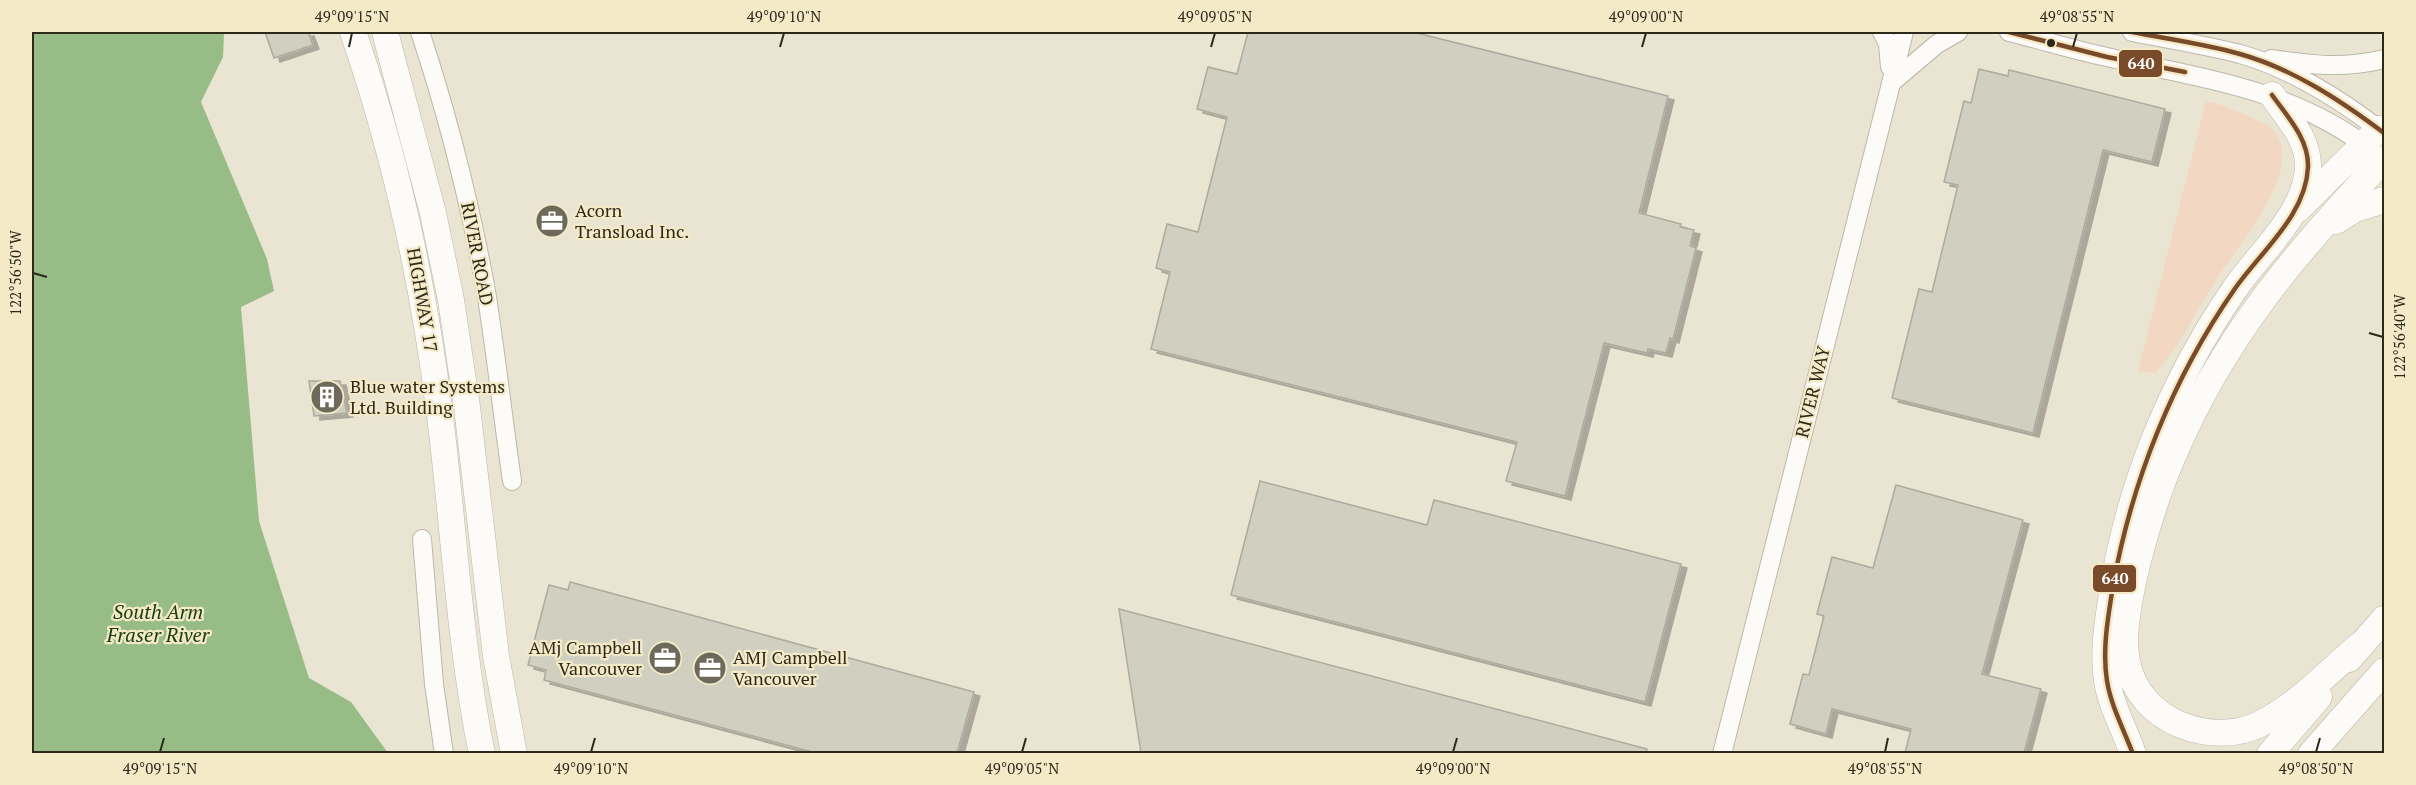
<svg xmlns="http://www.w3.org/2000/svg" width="2416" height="785" viewBox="0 0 2416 785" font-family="'PT Serif',serif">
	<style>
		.green { fill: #f2d8c3 }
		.water { fill: #98bc86 }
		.building { fill: #d0cfc0; stroke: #adab9d; stroke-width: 1.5; filter: url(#shadow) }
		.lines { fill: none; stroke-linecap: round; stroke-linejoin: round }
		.minor-casing { stroke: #bcb8aa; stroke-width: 20 }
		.highway-casing { stroke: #bcb8aa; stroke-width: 27 }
		.minor { stroke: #fcfbf8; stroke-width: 18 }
		.highway { stroke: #fcfbf8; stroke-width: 26 }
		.bus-1-casing { stroke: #f4eac7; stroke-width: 9 }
		.bus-1 { stroke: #7a4b2a; stroke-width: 4.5 }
		.ticks { fill: none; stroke: #2c291b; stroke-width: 2 }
		.bus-dot { fill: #2c291b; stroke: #f4eac7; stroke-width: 2 }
		.labels { text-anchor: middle; stroke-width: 4.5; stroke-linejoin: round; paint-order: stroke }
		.poi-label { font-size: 18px; fill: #2c291b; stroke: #f4eac7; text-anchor: start }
		.street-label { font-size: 18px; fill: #2c291b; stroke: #f4eac7 }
		.water-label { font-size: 20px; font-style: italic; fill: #1b4010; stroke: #f4eac7 }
		.line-badge { stroke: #f4eac7; stroke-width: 2 }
		.badge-label { font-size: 16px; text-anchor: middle; font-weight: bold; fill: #fff }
		.neatline { fill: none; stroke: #2c291b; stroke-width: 2 }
		.ticks-label { font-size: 15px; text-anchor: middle; fill: #2c291b }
	</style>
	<defs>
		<filter id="shadow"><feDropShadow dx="6" dy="4" stdDeviation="0" flood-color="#0004"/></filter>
	</defs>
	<rect width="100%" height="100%" fill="#eae4d2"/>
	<path class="green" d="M 2206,101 C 2222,104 2235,110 2250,117 C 2256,120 2265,123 2270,127 C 2311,163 2238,246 2218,277 C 2197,309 2181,345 2155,373 L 2138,371 Z"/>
	<path class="water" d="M 32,32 L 224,32 L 223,57 L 201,102 L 267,259 L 274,291 L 241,307 L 259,521 L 309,678 L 351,702 L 388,753 L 32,753 Z"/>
	<path class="building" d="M 265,32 L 308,32 L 313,45 L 274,58 Z
		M 1248,32 L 1413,32 L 1668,96 L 1639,213 L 1681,224 L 1680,227 L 1694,230 L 1690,246 L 1696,248 L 1673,339 L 1670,338 L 1666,353 L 1648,349 L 1647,353 L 1604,343 L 1565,496 L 1506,481 L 1517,442 L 1151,349 L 1170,272 L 1156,268 L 1167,224 L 1198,232 L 1227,117 L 1197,109 L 1208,67 L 1237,74 Z
		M 1979,69 L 2008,76 L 2009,70 L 2165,109 L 2152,162 L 2103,150 L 2033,433 L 1892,398 L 1919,289 L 1932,292 L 1958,185 L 1944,182 L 1964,101 L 1971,103 Z
		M 309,381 L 340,381 L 347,413 L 314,416 Z
		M 1260,481 L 1427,525 L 1434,500 L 1681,564 L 1645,702 L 1231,595 Z
		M 1896,485 L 2023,520 L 1982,674 L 2041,689 L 2024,753 L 1905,753 L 1911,729 L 1832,709 L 1826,734 L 1790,724 L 1803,674 L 1809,675 L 1824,616 L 1817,614 L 1832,557 L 1873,568 Z
		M 570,582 L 974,692 L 957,753 L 816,753 L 544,680 L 546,670 L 528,665 L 549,585 L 568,590 Z
		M 1119,609 L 1647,749 L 1646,753 L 1141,753 Z"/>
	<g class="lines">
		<g class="minor-casing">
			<path id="minor" d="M 420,32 C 448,116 470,204 486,291 C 496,354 503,418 512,481
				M 1882,32 L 1888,44 L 1890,67
				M 2009,32 C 2042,40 2074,50 2107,57 C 2199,78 2294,89 2371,150
				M 2132,32 C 2167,39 2205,45 2240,54 C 2293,69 2341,100 2384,133
				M 2271,59 C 2313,65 2343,69 2384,59
				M 1891,83 L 1937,44 L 1958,32
				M 422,539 L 434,684 L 444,754
				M 1722,754 L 1904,32"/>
		</g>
		<g class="highway-casing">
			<path id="highway" d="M 353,32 C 396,157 424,285 440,416 C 454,528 459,642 482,754
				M 385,32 L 433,213 L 451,300 L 467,407 L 496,656 L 514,754
				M 2298,209 L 2379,129
				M 2336,221 L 2355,209 L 2384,200
				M 2360,645 C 2328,672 2298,705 2260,724 C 2236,736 2206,735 2181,725 C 2154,714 2133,692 2127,662 C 2117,614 2153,502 2173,456 C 2223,337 2297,251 2384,159
				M 2349,659 L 2384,619
				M 2133,754 C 2125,730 2111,706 2107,681 C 2103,654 2107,626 2111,600 C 2127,489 2171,382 2234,290 C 2259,253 2306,214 2308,167 C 2309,139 2287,117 2272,95
				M 2270,754 L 2319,697
				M 2311,754 L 2384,671"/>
		</g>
		<use href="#minor" class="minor"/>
		<use href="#highway" class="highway"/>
		<g class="bus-1-casing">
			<path id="bus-1" d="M 2009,32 L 2107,57 L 2185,72
				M 2132,32 C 2168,39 2205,44 2240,54 C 2293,69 2340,100 2384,133
				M 2133,754 C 2124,730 2111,706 2107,681 C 2102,650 2108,617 2113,586 C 2132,480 2173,378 2234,290 C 2260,252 2306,216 2308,167 C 2309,139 2287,116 2272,95"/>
		</g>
		<use href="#bus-1" class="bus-1"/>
	</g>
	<path class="ticks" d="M 349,47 L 352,33M 780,47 L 784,33M 1211,47 L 1215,33M 1642,47 L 1646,33M 2073,47 L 2077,33M 33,273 L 47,277M 2369,333 L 2383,337M 160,752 L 164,738M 591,752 L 595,738M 1022,752 L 1026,738M 1453,752 L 1457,738M 1885,752 L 1888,738M 2316,752 L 2320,738"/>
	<defs>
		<g id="office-disc" transform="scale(1.725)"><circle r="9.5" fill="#6e6a5b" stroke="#f4eac7"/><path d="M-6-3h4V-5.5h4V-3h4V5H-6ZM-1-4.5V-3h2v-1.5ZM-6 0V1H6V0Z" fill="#fff"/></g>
		<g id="building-disc" transform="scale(1.725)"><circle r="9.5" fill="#6e6a5b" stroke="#f4eac7"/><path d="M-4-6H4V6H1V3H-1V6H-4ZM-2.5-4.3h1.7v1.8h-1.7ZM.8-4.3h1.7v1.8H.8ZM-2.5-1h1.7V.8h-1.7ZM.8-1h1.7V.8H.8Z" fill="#fff"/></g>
	</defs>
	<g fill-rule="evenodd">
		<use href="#office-disc" x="552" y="221"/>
		<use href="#building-disc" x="327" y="397"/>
		<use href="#office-disc" x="665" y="658"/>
		<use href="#office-disc" x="710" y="668"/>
	</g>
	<circle class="bus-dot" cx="2051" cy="43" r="5"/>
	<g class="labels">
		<g class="poi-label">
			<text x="575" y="217">Acorn<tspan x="575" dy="21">Transload Inc.</tspan></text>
			<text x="350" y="393">Blue water Systems<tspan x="350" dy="21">Ltd. Building</tspan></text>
			<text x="642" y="654" text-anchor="end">AMj Campbell<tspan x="642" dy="21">Vancouver</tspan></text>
			<text x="733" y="664">AMJ Campbell<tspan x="733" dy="21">Vancouver</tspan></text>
		</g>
		<g class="street-label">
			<text transform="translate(477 254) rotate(79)" y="6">RIVER ROAD</text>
			<text transform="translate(422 300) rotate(80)" y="6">HIGHWAY 17</text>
			<text transform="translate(1813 392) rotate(-76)" y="6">RIVER WAY</text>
		</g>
		<g class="water-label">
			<text x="158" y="619">South Arm<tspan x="158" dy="23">Fraser River</tspan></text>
		</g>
	</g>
	<g class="line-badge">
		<rect x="2118" y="49" width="45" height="29" rx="6" fill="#7a4b2a"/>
		<rect x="2092" y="564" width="45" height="29" rx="6" fill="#7a4b2a"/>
	</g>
	<g class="badge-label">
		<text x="2141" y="69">640</text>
		<text x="2115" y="584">640</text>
	</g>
	<rect width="2416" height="785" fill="none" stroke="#f4eac7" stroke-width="66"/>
	<rect x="33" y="33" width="2350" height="719" class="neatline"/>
	<g class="ticks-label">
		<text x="352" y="22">49°09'15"N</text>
		<text x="784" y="22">49°09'10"N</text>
		<text x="1215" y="22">49°09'05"N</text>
		<text x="1646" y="22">49°09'00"N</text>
		<text x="2077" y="22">49°08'55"N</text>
		<text transform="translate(16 273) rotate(-90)" y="5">122°56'50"W</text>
		<text transform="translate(2400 337) rotate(-90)" y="5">122°56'40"W</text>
		<text x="160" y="774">49°09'15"N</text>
		<text x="591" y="774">49°09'10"N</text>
		<text x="1022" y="774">49°09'05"N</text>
		<text x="1453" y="774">49°09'00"N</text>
		<text x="1885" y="774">49°08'55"N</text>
		<text x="2316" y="774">49°08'50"N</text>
	</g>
</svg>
